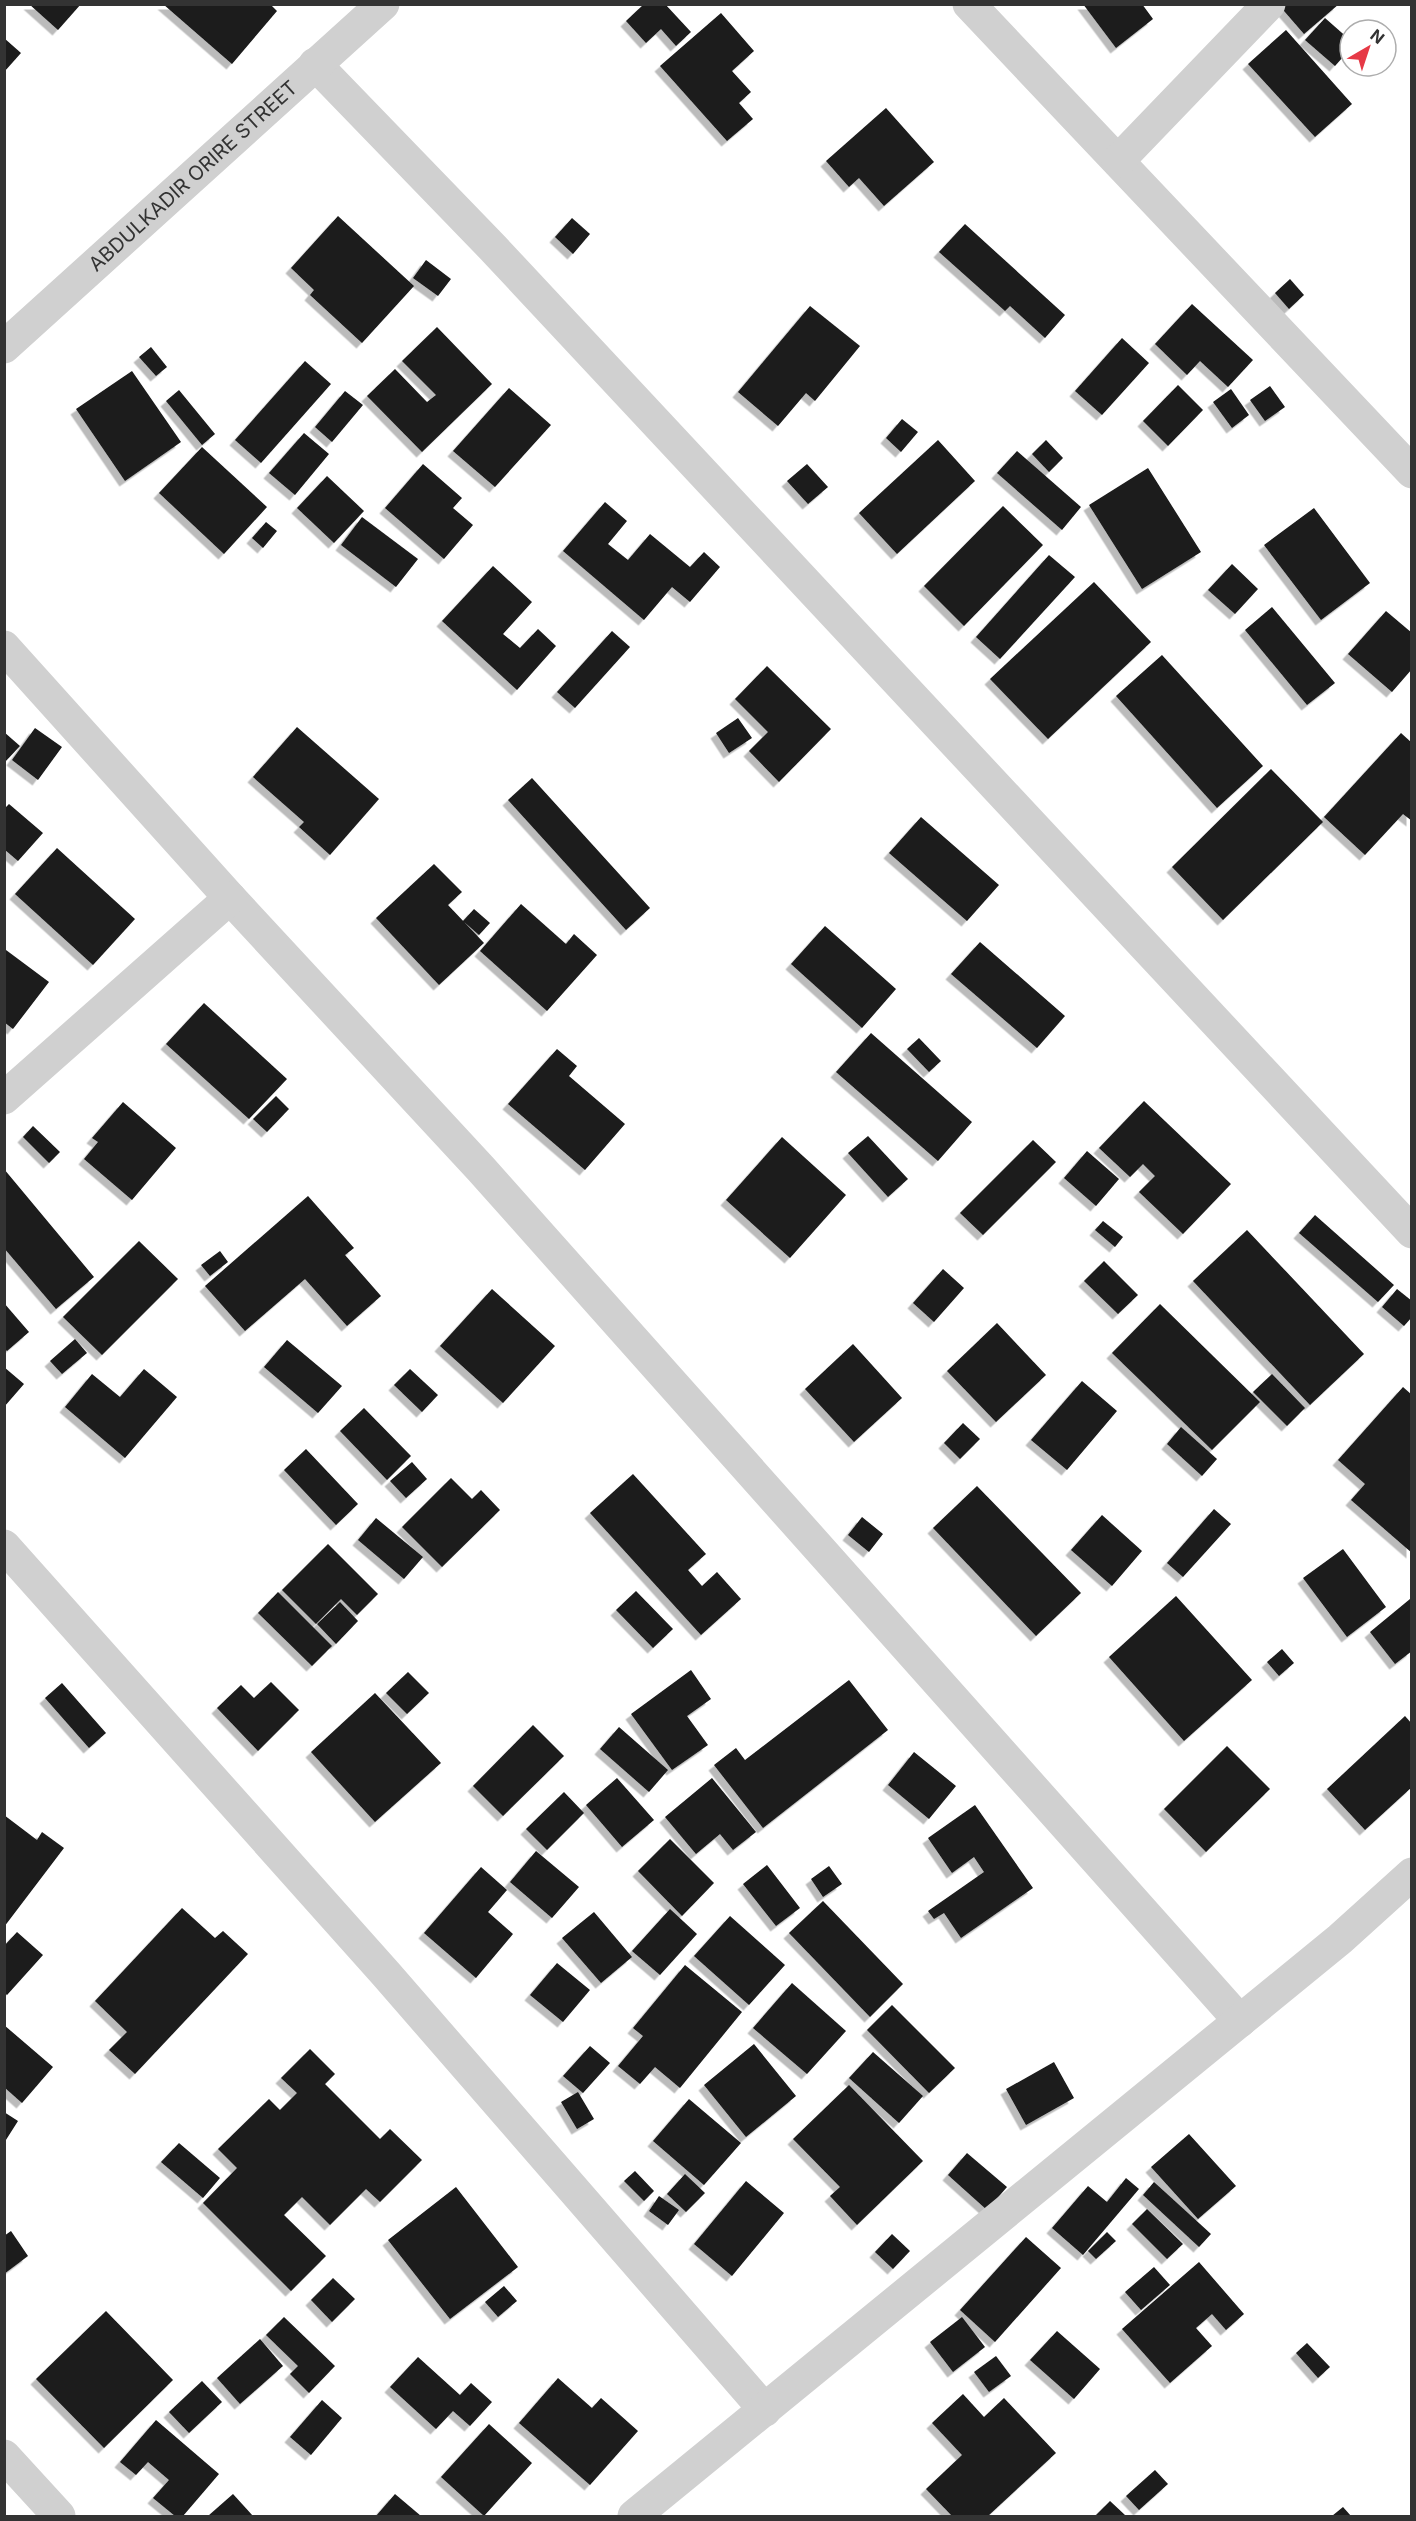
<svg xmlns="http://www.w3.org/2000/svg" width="1416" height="2521" viewBox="0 0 1416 2521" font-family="Inter,sans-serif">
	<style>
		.building { fill: #1a1a1a; filter: url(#shadow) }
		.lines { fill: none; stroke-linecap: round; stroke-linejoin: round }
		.street { stroke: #d0d0d0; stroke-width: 33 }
		.labels { text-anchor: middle; stroke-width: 6; stroke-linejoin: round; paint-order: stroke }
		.street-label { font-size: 20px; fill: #333; stroke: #fff }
	</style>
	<defs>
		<filter id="shadow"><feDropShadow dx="-5.5" dy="5.5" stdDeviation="0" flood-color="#0004"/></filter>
	</defs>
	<rect width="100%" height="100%" fill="#fff"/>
	<path class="building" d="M 29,4 L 81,4 L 58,30 Z
		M 163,4 L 270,4 L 277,11 L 232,64 Z
		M 644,4 L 665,4 L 691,32 L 676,46 L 661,29 L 646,43 L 626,21 Z
		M 1083,4 L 1142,4 L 1153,19 L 1116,48 Z
		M 1278,4 L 1339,4 L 1304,34 Z
		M 721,13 L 754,51 L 732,71 L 751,92 L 739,103 L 753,119 L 727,141 L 660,66 Z
		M 1325,18 L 1350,40 L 1350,49 L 1335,66 L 1305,40 Z
		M 1286,30 L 1352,104 L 1315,137 L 1248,64 Z
		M 4,38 L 21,53 L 4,72 Z
		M 886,108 L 934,162 L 884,206 L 859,178 L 849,187 L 826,161 Z
		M 338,216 L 414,286 L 362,343 L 310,295 L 314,290 L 291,268 Z
		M 572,218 L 590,234 L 573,254 L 555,237 Z
		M 965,224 L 1065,315 L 1045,338 L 1010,306 L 1005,311 L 939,252 Z
		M 426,260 L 451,279 L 438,296 L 413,278 Z
		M 1290,279 L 1304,295 L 1289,309 L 1275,293 Z
		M 1192,304 L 1253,360 L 1228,387 L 1200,361 L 1187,375 L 1155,344 Z
		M 810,306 L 860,346 L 815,401 L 806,393 L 778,426 L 738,392 Z
		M 437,327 L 492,384 L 422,452 L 367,396 L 395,369 L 427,402 L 436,395 L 402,361 Z
		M 1122,338 L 1149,363 L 1102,415 L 1075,391 Z
		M 151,347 L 167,367 L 156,376 L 139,357 Z
		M 305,361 L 331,384 L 261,463 L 235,440 Z
		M 132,371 L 181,442 L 125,481 L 76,409 Z
		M 1178,385 L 1203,410 L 1168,446 L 1143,421 Z
		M 1270,386 L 1285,407 L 1265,421 L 1250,400 Z
		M 509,388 L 551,425 L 495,487 L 453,451 Z
		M 1231,389 L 1249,415 L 1232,428 L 1213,402 Z
		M 179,390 L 215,434 L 202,445 L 166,401 Z
		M 345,391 L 363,405 L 332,442 L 315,427 Z
		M 902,419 L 918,432 L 901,452 L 886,438 Z
		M 304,433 L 329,454 L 295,495 L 269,473 Z
		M 938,440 L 975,481 L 897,554 L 859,513 Z
		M 1046,440 L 1063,458 L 1049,472 L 1032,454 Z
		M 202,447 L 267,507 L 224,554 L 159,493 Z
		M 1017,451 L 1081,507 L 1062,530 L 997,473 Z
		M 423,464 L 462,498 L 453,508 L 473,525 L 444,559 L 385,508 Z
		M 807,464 L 828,487 L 808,504 L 787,481 Z
		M 1148,468 L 1201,552 L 1142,589 L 1089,505 Z
		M 327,476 L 364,511 L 334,543 L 297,508 Z
		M 605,502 L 627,521 L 608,544 L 628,560 L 650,534 L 690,567 L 704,552 L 720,567 L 690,602 L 672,587 L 644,620 L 563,551 Z
		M 1003,506 L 1043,545 L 964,626 L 924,586 Z
		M 1314,508 L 1370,583 L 1321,620 L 1264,545 Z
		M 362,517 L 418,559 L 396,587 L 341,545 Z
		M 266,522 L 277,531 L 263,548 L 252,538 Z
		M 1049,555 L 1075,577 L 1000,659 L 976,637 Z
		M 1232,564 L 1258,589 L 1235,614 L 1208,590 Z
		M 493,566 L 532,602 L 503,634 L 520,648 L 538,629 L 556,646 L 517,690 L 442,621 Z
		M 1094,582 L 1151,642 L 1048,739 L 990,679 Z
		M 1272,607 L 1335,683 L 1307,705 L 1245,630 Z
		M 1386,611 L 1412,633 L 1412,669 L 1392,692 L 1348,654 Z
		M 612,631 L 630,647 L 575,708 L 557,692 Z
		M 1162,655 L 1263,766 L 1217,808 L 1116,696 Z
		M 767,666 L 831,729 L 779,782 L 749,751 L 768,732 L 735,699 Z
		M 738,718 L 752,738 L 729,753 L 716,733 Z
		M 297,727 L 379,799 L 330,855 L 299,827 L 304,822 L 253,777 Z
		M 35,728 L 62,747 L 38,780 L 12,760 Z
		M 4,732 L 20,746 L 4,763 Z
		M 1401,733 L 1412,743 L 1412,821 L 1403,814 L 1365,855 L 1324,817 Z
		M 1271,769 L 1323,822 L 1223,920 L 1172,867 Z
		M 532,778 L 650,908 L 626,930 L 508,800 Z
		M 9,804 L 43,833 L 18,861 L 4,849 L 4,809 Z
		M 921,817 L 999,885 L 967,921 L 889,853 Z
		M 57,848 L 135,919 L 93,965 L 15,894 Z
		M 434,864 L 462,892 L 448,905 L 484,943 L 439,985 L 376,918 Z
		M 521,904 L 566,944 L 574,934 L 597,955 L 547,1011 L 480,951 Z
		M 474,909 L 490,923 L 479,935 L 463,921 Z
		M 825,926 L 896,989 L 862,1028 L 791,964 Z
		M 980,942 L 1065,1016 L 1037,1048 L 951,974 Z
		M 6,950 L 49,982 L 13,1029 L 4,1022 Z
		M 204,1003 L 287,1079 L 249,1119 L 166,1044 Z
		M 871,1033 L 972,1122 L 938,1161 L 836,1072 Z
		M 919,1038 L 941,1061 L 929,1072 L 907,1049 Z
		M 557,1049 L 577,1066 L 569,1076 L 625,1124 L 585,1170 L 508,1104 Z
		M 276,1096 L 289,1109 L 267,1132 L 253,1119 Z
		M 1144,1101 L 1231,1184 L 1183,1234 L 1139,1192 L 1155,1176 L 1143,1164 L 1130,1177 L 1099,1148 Z
		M 123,1102 L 176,1148 L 132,1200 L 84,1159 L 98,1142 L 92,1138 Z
		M 33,1126 L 60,1152 L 49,1163 L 23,1137 Z
		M 868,1136 L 908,1179 L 888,1197 L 848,1153 Z
		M 782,1137 L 846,1195 L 790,1258 L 726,1200 Z
		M 1033,1140 L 1056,1162 L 983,1235 L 960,1213 Z
		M 1087,1151 L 1119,1179 L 1096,1206 L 1064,1178 Z
		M 4,1169 L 94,1277 L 56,1309 L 4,1248 Z
		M 308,1196 L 354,1248 L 345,1255 L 381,1296 L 347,1326 L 305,1279 L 245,1331 L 205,1286 Z
		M 1315,1215 L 1394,1285 L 1378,1302 L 1299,1233 Z
		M 1103,1221 L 1123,1237 L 1115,1247 L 1095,1230 Z
		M 1247,1230 L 1364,1354 L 1310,1405 L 1193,1281 Z
		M 139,1241 L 178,1279 L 102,1355 L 63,1317 Z
		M 220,1251 L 228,1262 L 210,1276 L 201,1265 Z
		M 1104,1261 L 1138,1295 L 1118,1314 L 1084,1281 Z
		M 943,1269 L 964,1288 L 934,1322 L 913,1303 Z
		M 492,1289 L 555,1346 L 503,1403 L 440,1346 Z
		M 1397,1289 L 1412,1301 L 1412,1317 L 1404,1326 L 1382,1307 Z
		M 4,1303 L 29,1332 L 7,1351 L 4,1348 Z
		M 1160,1304 L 1260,1402 L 1212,1450 L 1112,1353 Z
		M 997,1323 L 1046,1375 L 996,1422 L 947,1371 Z
		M 75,1339 L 87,1353 L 62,1374 L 50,1361 Z
		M 287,1340 L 342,1386 L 318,1413 L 264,1367 Z
		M 853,1344 L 902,1398 L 854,1442 L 805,1389 Z
		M 4,1367 L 24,1384 L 4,1407 Z
		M 144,1369 L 177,1397 L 125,1458 L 65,1407 L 92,1374 L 120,1397 Z
		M 410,1369 L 438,1395 L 422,1412 L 394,1385 Z
		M 1272,1374 L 1305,1408 L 1287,1426 L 1253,1392 Z
		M 1082,1381 L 1117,1411 L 1067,1470 L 1031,1440 Z
		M 1403,1387 L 1412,1395 L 1412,1553 L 1351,1500 L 1365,1484 L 1338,1460 Z
		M 364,1408 L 411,1456 L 387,1480 L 340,1431 Z
		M 963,1423 L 980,1439 L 960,1459 L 944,1443 Z
		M 1181,1427 L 1217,1459 L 1202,1476 L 1167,1444 Z
		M 306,1449 L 358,1504 L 336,1525 L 284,1470 Z
		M 412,1462 L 427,1479 L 406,1498 L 390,1481 Z
		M 633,1474 L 706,1554 L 688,1570 L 702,1586 L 717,1572 L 741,1599 L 701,1635 L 590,1513 Z
		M 451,1478 L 472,1499 L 481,1490 L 500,1510 L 442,1567 L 402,1527 Z
		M 977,1486 L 1081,1593 L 1036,1636 L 933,1528 Z
		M 1214,1509 L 1231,1524 L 1183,1577 L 1167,1563 Z
		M 1102,1515 L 1142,1551 L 1112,1586 L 1071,1550 Z
		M 862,1517 L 883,1534 L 869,1552 L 848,1535 Z
		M 376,1518 L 423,1557 L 404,1579 L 358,1540 Z
		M 328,1544 L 378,1594 L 357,1615 L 341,1599 L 316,1624 L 282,1590 Z
		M 1343,1549 L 1386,1607 L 1347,1637 L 1303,1578 Z
		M 636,1591 L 673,1629 L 653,1648 L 616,1610 Z
		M 278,1592 L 332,1646 L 312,1666 L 258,1613 Z
		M 1176,1596 L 1252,1680 L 1184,1741 L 1109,1657 Z
		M 1410,1599 L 1412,1651 L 1395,1664 L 1370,1632 Z
		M 340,1602 L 358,1621 L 336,1644 L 317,1624 Z
		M 1282,1649 L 1294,1663 L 1279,1676 L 1267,1662 Z
		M 691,1670 L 711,1699 L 687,1716 L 708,1745 L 672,1770 L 631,1714 Z
		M 408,1672 L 429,1693 L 407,1714 L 386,1693 Z
		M 849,1680 L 888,1730 L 763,1828 L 714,1765 L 736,1748 L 745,1760 Z
		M 271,1682 L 299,1710 L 258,1751 L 217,1708 L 241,1685 L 254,1698 Z
		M 62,1683 L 106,1733 L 89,1748 L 45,1698 Z
		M 375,1693 L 441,1763 L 375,1822 L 311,1752 Z
		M 1405,1716 L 1412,1724 L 1412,1787 L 1365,1830 L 1327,1789 Z
		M 533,1725 L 564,1756 L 503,1816 L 473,1786 Z
		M 619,1727 L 668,1770 L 649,1792 L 600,1749 Z
		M 1227,1746 L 1270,1789 L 1206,1852 L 1164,1809 Z
		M 914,1752 L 956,1786 L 929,1819 L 888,1785 Z
		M 617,1778 L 654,1820 L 622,1847 L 586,1805 Z
		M 712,1778 L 756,1832 L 733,1850 L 720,1834 L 696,1854 L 665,1817 Z
		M 564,1792 L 584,1813 L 547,1850 L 526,1829 Z
		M 975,1805 L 1033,1888 L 961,1938 L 944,1913 L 934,1919 L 928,1911 L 984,1872 L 974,1857 L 952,1873 L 928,1838 Z
		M 4,1815 L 37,1840 L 42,1832 L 64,1848 L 4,1927 Z
		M 670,1839 L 714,1883 L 682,1916 L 638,1871 Z
		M 536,1851 L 579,1887 L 552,1918 L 510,1882 Z
		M 767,1865 L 800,1908 L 776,1926 L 743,1884 Z
		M 829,1866 L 842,1884 L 823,1897 L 811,1879 Z
		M 481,1867 L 507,1890 L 488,1912 L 513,1934 L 476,1978 L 424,1933 Z
		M 823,1901 L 903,1984 L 870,2017 L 789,1933 Z
		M 182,1908 L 215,1938 L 223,1931 L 248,1954 L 135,2074 L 109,2050 L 127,2032 L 95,2001 Z
		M 670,1909 L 697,1934 L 660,1975 L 632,1951 Z
		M 594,1912 L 632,1957 L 601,1983 L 562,1938 Z
		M 730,1916 L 785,1965 L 749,2005 L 694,1956 Z
		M 17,1932 L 43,1955 L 7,1995 L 4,1992 L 4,1946 Z
		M 557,1963 L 590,1990 L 563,2022 L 530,1995 Z
		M 685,1965 L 742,2012 L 680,2088 L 655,2067 L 640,2084 L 618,2066 L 643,2036 L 633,2028 Z
		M 792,1983 L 846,2031 L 807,2074 L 753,2028 Z
		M 892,2005 L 955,2068 L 929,2093 L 867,2030 Z
		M 4,2025 L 53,2067 L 22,2103 L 4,2087 Z
		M 754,2044 L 796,2096 L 746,2137 L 704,2085 Z
		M 590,2046 L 610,2063 L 583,2093 L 563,2076 Z
		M 310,2049 L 335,2074 L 325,2084 L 380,2139 L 390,2129 L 422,2160 L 380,2202 L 366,2189 L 330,2225 L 302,2197 L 284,2215 L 326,2256 L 291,2291 L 203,2203 L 237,2168 L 218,2149 L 269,2099 L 280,2110 L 297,2093 L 281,2078 Z
		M 873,2052 L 923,2096 L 899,2123 L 849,2078 Z
		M 1054,2062 L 1074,2098 L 1026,2125 L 1006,2089 Z
		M 849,2085 L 923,2161 L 857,2225 L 830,2196 L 840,2187 L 793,2139 Z
		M 578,2092 L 594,2119 L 577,2129 L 561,2102 Z
		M 689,2099 L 741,2143 L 704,2185 L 653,2141 Z
		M 4,2112 L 18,2121 L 4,2143 Z
		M 1189,2134 L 1236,2186 L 1198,2219 L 1151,2167 Z
		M 179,2143 L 220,2178 L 203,2198 L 161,2162 Z
		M 967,2153 L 1007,2187 L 987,2210 L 948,2175 Z
		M 635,2171 L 654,2191 L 644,2201 L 624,2181 Z
		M 685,2174 L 705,2193 L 686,2212 L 667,2194 Z
		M 1126,2178 L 1139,2189 L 1083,2255 L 1052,2228 L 1088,2186 L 1107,2202 Z
		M 746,2181 L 784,2213 L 732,2276 L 694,2244 Z
		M 1154,2182 L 1211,2234 L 1199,2247 L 1143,2195 Z
		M 456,2187 L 518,2267 L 450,2319 L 388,2240 Z
		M 659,2196 L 679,2210 L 668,2225 L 649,2211 Z
		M 1147,2209 L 1183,2244 L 1167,2259 L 1132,2224 Z
		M 11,2231 L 28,2256 L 4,2274 L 4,2236 Z
		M 1107,2232 L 1116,2241 L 1096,2259 L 1088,2251 Z
		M 892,2234 L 910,2251 L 893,2269 L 875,2252 Z
		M 1026,2237 L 1061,2268 L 995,2342 L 960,2310 Z
		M 1199,2262 L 1244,2314 L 1226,2330 L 1212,2314 L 1196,2328 L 1212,2346 L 1170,2383 L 1122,2329 Z
		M 1154,2267 L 1170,2285 L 1141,2310 L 1125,2292 Z
		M 333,2278 L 355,2299 L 332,2322 L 311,2300 Z
		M 504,2286 L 517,2301 L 498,2317 L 485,2302 Z
		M 106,2311 L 173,2380 L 104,2448 L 36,2379 Z
		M 284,2317 L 335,2366 L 309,2393 L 290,2374 L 298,2366 L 266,2335 Z
		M 962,2317 L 985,2347 L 953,2372 L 930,2342 Z
		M 1057,2331 L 1100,2369 L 1074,2399 L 1030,2360 Z
		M 260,2339 L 283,2366 L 240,2404 L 217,2378 Z
		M 1307,2343 L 1330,2367 L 1318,2378 L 1296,2353 Z
		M 996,2356 L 1011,2376 L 989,2392 L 974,2372 Z
		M 418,2357 L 460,2395 L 471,2383 L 492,2402 L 470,2426 L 453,2411 L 436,2429 L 390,2387 Z
		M 558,2378 L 592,2408 L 601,2398 L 638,2431 L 590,2485 L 519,2423 Z
		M 202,2381 L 222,2402 L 189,2433 L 169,2412 Z
		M 963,2394 L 984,2417 L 1004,2398 L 1056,2453 L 988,2516 L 952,2516 L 926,2489 L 962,2455 L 932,2423 Z
		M 322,2400 L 342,2418 L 311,2455 L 290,2437 Z
		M 156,2420 L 219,2474 L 183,2516 L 175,2516 L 153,2498 L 169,2480 L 148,2462 L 136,2475 L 120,2462 Z
		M 489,2424 L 532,2463 L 484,2516 L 441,2477 Z
		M 1155,2470 L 1168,2484 L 1139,2510 L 1126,2496 Z
		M 233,2494 L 253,2516 L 208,2516 Z
		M 395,2494 L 421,2516 L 376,2516 Z
		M 1110,2501 L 1125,2515 L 1095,2516 Z
		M 1343,2507 L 1351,2516 L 1332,2516 Z"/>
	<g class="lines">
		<g class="street">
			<path d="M 969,4 L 1412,472"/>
			<path d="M 315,64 L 493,248 L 1412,1232"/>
			<path d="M 1118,161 L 1269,4"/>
			<path id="s1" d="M 4,347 L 383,4"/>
			<path d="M 4,647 L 230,898 L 481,1169 L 1240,2021"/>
			<path d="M 4,1098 L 230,898"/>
			<path d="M 4,1546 L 386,1974 L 765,2410"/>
			<path d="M 4,2456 L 59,2516"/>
			<path d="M 634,2516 L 1340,1939 L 1412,1874"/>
		</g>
	</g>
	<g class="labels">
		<g class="street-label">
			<text dy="7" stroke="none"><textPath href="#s1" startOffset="255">ABDULKADIR ORIRE STREET</textPath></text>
		</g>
	</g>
	<rect width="1416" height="2521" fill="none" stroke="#333333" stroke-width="12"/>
	<g transform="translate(1368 48) rotate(39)"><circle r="28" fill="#ffffff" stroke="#adadad" stroke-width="1.5"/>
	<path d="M0-4.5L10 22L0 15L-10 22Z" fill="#e63946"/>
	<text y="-9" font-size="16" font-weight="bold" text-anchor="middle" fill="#333333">N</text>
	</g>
</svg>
